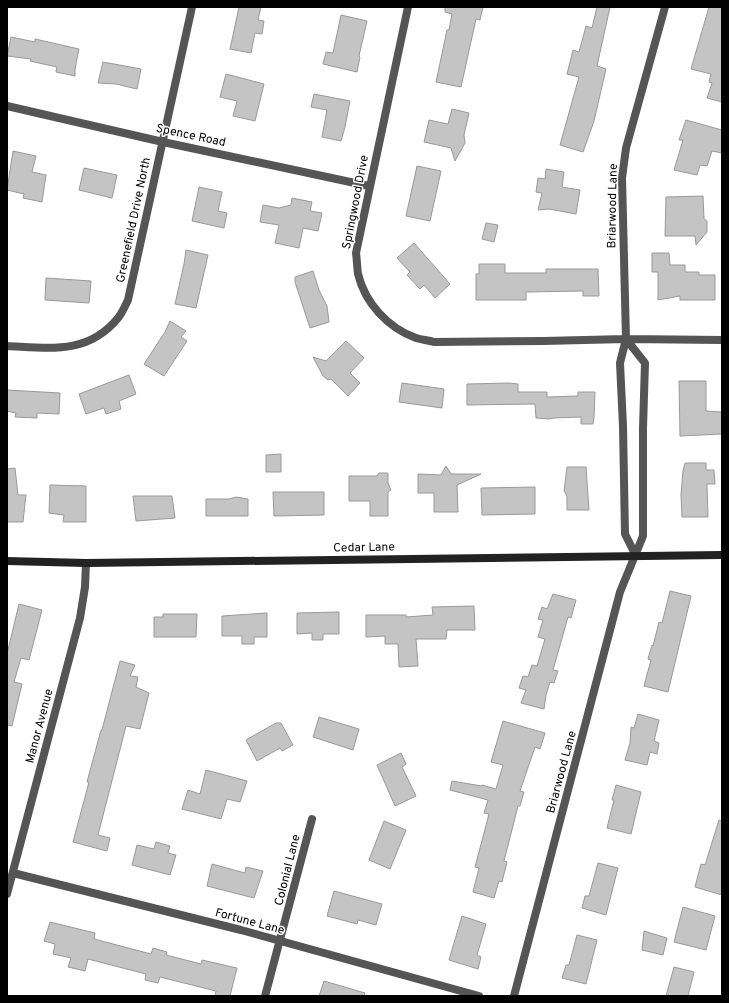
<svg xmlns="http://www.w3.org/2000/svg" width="729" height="1003" viewBox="0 0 729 1003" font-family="Overpass,sans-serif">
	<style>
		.building { fill: #c4c4c4; stroke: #999 }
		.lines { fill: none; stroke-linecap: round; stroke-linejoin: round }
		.minor { stroke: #555; stroke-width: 8 }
		.secondary { stroke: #222; stroke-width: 8 }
		.labels { text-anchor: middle; stroke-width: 3; stroke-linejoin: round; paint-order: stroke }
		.street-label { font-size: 12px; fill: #000; stroke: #fff }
	</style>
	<rect width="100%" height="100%" fill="#fff"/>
	<path class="building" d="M 239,7 L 261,7 L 258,20 L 264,21 L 262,34 L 255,33 L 251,53 L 230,49 Z
		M 445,7 L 483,7 L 480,20 L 476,19 L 461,87 L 436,82 L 447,30 L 449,30 L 452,14 L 445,12 Z
		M 597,7 L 610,7 L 597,66 L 606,69 L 594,121 L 583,152 L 560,145 L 579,77 L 567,74 L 573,50 L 579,52 L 586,26 L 592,28 Z
		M 709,7 L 722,7 L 722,102 L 707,98 L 712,83 L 709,82 L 711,74 L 691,69 Z
		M 341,15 L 367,21 L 359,56 L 360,57 L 357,72 L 323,64 L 326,52 L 333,53 Z
		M 11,37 L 35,42 L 35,39 L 79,49 L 75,69 L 75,76 L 56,72 L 57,67 L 30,61 L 31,59 L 7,56 Z
		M 103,62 L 141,69 L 137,89 L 116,84 L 98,83 Z
		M 226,74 L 264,84 L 255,121 L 233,116 L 237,101 L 220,97 Z
		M 314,94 L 350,101 L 345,127 L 341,141 L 322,137 L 327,110 L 311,107 Z
		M 452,109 L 469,113 L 464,135 L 465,143 L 455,161 L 451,148 L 424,142 L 429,120 L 448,124 Z
		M 686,120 L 722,130 L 722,153 L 712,151 L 707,166 L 700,165 L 697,175 L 674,170 L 683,140 L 679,140 Z
		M 13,151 L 36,156 L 32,172 L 46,175 L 42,202 L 23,198 L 24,194 L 7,190 Z
		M 417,166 L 441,171 L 430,221 L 406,216 Z
		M 84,168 L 117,175 L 112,198 L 79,190 Z
		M 546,169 L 564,172 L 562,187 L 580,190 L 576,214 L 549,209 L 538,210 L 542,193 L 536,192 L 538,178 L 545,179 Z
		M 199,187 L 222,192 L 218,211 L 227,213 L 224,228 L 192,221 Z
		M 703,196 L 704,219 L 707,221 L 707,232 L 696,245 L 695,236 L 665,236 L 666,197 Z
		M 292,198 L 312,202 L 310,211 L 322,213 L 318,231 L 303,228 L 299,248 L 275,243 L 279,225 L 260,222 L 263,205 L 279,208 L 291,205 Z
		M 486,223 L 498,225 L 494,242 L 482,239 Z
		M 414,243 L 450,284 L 435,298 L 424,285 L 420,289 L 407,275 L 410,272 L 397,258 Z
		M 186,250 L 208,255 L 196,308 L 175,304 L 184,264 Z
		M 652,253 L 669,253 L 670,265 L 685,265 L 685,272 L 699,272 L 699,275 L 715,275 L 715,300 L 680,300 L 680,296 L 658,300 L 658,272 L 652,272 Z
		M 479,264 L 505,264 L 505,273 L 546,273 L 546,269 L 598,269 L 599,296 L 583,296 L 583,291 L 526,292 L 526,300 L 476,300 L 476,274 L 479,274 Z
		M 313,271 L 319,290 L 327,306 L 329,322 L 310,328 L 295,282 L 295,277 Z
		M 46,278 L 91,281 L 89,303 L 45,300 Z
		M 170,321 L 186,331 L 181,337 L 187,341 L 164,376 L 144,364 L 165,332 Z
		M 346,341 L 364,358 L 350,373 L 360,383 L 348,396 L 331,379 L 328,380 L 323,376 L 313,357 L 326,361 Z
		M 129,375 L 136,394 L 119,401 L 121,409 L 106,414 L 104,408 L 86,414 L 79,394 Z
		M 679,381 L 706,381 L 706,411 L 722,412 L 722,434 L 680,436 Z
		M 402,383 L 444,389 L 442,408 L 399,402 Z
		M 509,383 L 518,384 L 518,392 L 547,392 L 547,397 L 578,396 L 578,392 L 595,392 L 594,417 L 593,424 L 581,424 L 581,417 L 554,418 L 549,419 L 536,418 L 535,404 L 467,405 L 467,384 Z
		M 7,390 L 60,393 L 59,414 L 37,413 L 37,418 L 15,417 L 16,413 L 7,411 Z
		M 281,454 L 281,472 L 266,472 L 266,455 Z
		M 685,463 L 706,463 L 706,470 L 714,470 L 715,484 L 707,484 L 708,517 L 682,517 L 681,495 L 683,471 Z
		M 446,466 L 451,474 L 481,474 L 457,485 L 458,512 L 434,512 L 434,493 L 418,493 L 418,474 L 441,475 Z
		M 567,467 L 586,467 L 589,510 L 567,510 L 567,496 L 564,491 Z
		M 15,468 L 18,495 L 26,495 L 23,522 L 7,522 L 7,469 Z
		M 379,473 L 388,473 L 388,483 L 391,490 L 388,492 L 388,516 L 370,516 L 370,501 L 349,501 L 349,476 L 377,476 Z
		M 50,485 L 86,486 L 86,522 L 63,522 L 64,515 L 49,513 Z
		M 535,487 L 535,514 L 482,515 L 481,488 Z
		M 273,492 L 324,492 L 324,515 L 274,516 Z
		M 133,496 L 172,496 L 175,518 L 136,521 Z
		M 236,497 L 248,499 L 248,516 L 206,516 L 206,499 L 229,499 Z
		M 670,591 L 691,596 L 668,692 L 644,686 L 651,660 L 648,659 L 652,645 L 653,646 L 659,622 L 662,623 Z
		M 553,594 L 576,600 L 571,618 L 568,617 L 553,670 L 558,671 L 554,683 L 550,682 L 546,695 L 544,709 L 521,703 L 526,690 L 519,688 L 523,676 L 528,677 L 532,665 L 537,666 L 545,639 L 538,637 L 543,620 L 538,619 L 542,607 L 547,609 Z
		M 19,604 L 42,610 L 29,660 L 21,658 L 14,682 L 22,684 L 12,726 L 7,725 L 7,654 Z
		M 474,606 L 475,630 L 447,630 L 446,639 L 416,639 L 418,666 L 399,667 L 398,644 L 385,644 L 385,636 L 366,637 L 366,615 L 406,615 L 406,617 L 433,615 L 432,607 Z
		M 339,612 L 339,634 L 323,634 L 323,640 L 312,640 L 312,633 L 297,634 L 297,613 Z
		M 267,613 L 267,637 L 254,637 L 254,644 L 242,644 L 242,636 L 222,636 L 222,616 Z
		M 163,614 L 197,614 L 196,637 L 154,637 L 154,617 L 163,617 Z
		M 120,661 L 135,665 L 130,676 L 138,677 L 136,687 L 149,693 L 140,729 L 126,726 L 98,835 L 110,838 L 107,851 L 73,842 L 89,782 L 87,782 L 101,730 L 102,730 Z
		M 638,714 L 659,720 L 654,741 L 659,743 L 657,754 L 650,752 L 647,765 L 625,760 L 630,743 L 631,727 L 634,728 Z
		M 319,717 L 359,729 L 353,750 L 313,737 Z
		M 503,721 L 545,733 L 540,749 L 535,747 L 520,791 L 524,792 L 520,806 L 518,806 L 504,861 L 507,862 L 502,882 L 499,881 L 494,898 L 473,892 L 479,868 L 475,867 L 489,814 L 484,813 L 488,800 L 450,790 L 452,781 L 482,786 L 482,785 L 496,789 L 503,765 L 491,762 Z
		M 276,723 L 281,723 L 293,745 L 282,751 L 280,748 L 257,761 L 246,740 Z
		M 401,753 L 406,764 L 402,767 L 416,796 L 395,806 L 377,765 Z
		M 206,770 L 247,781 L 240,802 L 227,799 L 221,819 L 182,809 L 188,790 L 200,794 Z
		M 616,785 L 641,792 L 631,834 L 607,828 L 614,800 L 612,800 Z
		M 719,820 L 722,821 L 722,895 L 695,887 L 701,864 L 705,865 Z
		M 384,821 L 406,830 L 390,869 L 369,860 Z
		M 156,842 L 170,846 L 168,853 L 176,855 L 170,875 L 132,865 L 137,845 L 154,849 Z
		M 598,863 L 618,868 L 606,915 L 582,908 L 585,896 L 589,896 Z
		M 212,864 L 245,873 L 246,867 L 263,871 L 254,898 L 207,886 Z
		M 334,891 L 382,904 L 376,925 L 358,920 L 357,924 L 327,916 Z
		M 683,907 L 715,916 L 706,950 L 674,942 Z
		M 462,916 L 486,924 L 477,955 L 481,957 L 478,969 L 449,960 Z
		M 50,922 L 95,933 L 94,939 L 151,954 L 153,948 L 167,952 L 166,955 L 201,964 L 202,960 L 237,968 L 230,996 L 215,996 L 216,991 L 160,977 L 158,983 L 145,980 L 146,974 L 88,959 L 85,971 L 68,967 L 71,958 L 53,954 L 55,944 L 44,941 Z
		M 644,931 L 667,938 L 663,955 L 642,950 Z
		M 577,935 L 597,940 L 586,984 L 562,978 L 566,965 L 569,965 Z
		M 674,967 L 694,972 L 688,996 L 666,996 Z
		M 324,981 L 365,993 L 364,996 L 319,996 Z"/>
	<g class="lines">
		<path class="minor" d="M 408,7 L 356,253 C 357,260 357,267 358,274 C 365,303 388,328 416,338 C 422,340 428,340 434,342 L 543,341 L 626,339 L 722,340
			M 7,106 L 163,142 L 369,186
			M 7,346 C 49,348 88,355 118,318 C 122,313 125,306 128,300 L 192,7
			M 636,556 L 625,534 L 623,426 L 620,363 L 626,339 L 622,178 L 626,148 L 665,7
			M 13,873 L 241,930 L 479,996
			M 7,894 L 80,618 L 85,587 L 86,563
			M 265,996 L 312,819
			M 514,996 L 620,592 L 643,536 L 643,428 L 645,363 L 626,339"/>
		<path class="secondary" d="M 7,561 L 86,563 L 722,555"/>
	</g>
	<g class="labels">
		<g class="street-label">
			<text transform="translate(191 135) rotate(12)" y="4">Spence Road</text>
			<text transform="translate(355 202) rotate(-79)" y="4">Springwood Drive</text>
			<text transform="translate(612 206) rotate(-89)" y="4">Briarwood Lane</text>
			<text transform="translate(133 220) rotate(-78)" y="4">Greenefield Drive North</text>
			<text transform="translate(364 547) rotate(-1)" y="4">Cedar Lane</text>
			<text transform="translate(39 726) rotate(-75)" y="4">Manor Avenue</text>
			<text transform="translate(561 772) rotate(-75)" y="4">Briarwood Lane</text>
			<text transform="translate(287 870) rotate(-76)" y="4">Colonial Lane</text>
			<text transform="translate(250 921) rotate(15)" y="4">Fortune Lane</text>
		</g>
	</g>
	<rect width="729" height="1003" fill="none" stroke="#000000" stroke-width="16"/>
</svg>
